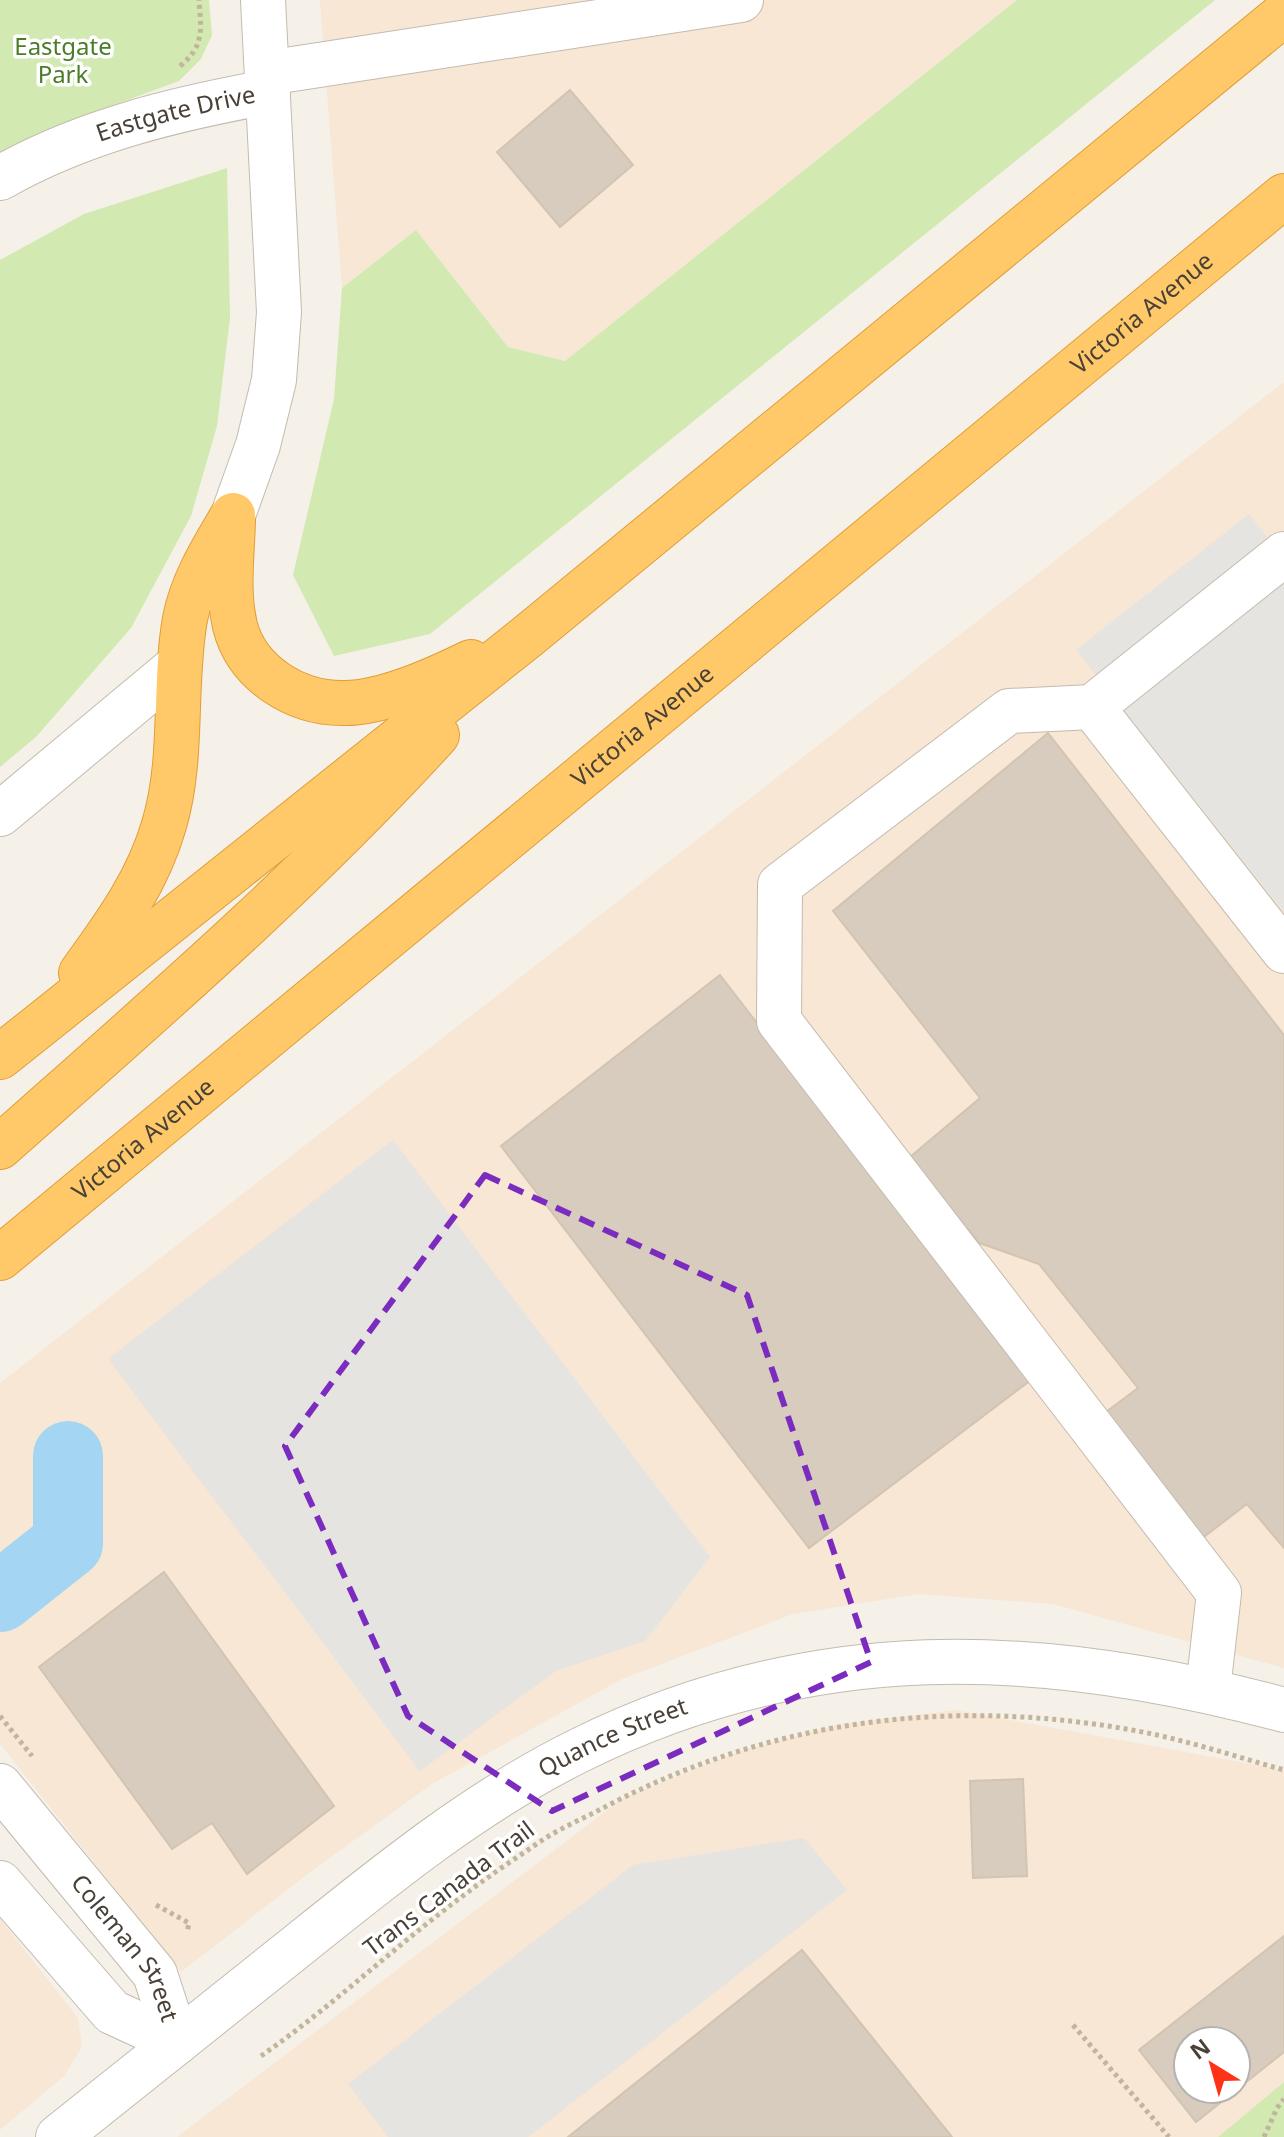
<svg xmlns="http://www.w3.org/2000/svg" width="1284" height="2137" viewBox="0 0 1284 2137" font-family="'Noto Sans',sans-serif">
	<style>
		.commercial { fill: #f7e7d4; fill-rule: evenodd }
		.green { fill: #d2e9b1 }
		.parking { fill: #e6e4e0 }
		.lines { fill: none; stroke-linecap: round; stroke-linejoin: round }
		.river { stroke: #a4d5f2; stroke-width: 70 }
		.building { fill: #d7ccbe; stroke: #d2c4b1; stroke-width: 2; fill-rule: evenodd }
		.minor-casing { stroke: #c3bbae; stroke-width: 46 }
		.highway-casing { stroke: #e19d37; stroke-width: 46 }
		.path { stroke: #c3b49c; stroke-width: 5; stroke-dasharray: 4 4; stroke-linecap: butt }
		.minor { stroke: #fff; stroke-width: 44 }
		.highway { stroke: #ffc969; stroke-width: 44 }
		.marked { fill: none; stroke: #7b2cbf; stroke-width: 6; stroke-dasharray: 16 10; stroke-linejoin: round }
		.labels { text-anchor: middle; stroke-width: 7; stroke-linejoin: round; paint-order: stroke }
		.park-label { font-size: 24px; fill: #4b7c28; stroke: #fff }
		.street-label { font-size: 24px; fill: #494137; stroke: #fff }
	</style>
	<rect width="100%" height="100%" fill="#f5f1e9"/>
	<path class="commercial" d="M 320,0 L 1017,0 L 565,361 L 508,347 L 416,230 L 342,288 Z
		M 1284,382 L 1284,1668 L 1053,1604 L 919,1594 L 793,1614 L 622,1679 L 432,1784 L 313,1870 L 181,1972 L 0,1744 L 0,1383 Z
		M 955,1710 L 1284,1770 L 1284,2082 L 1218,2137 L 177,2137 L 623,1798 L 741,1751 L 838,1725 ZM 1188,2041 L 1236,2041 L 1236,2089 L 1188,2089 Z
		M 0,1919 L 78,2018 L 82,2047 L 64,2076 L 0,2130 Z"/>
	<path class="green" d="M 0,0 L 209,0 L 212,35 L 201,59 L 179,81 L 60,125 L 0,154 Z
		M 1017,0 L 1215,0 L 430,634 L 334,656 L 293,575 L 334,399 L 342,288 L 416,230 L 508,347 L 565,361 Z
		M 227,168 L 230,318 L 217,426 L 191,516 L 131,628 L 36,737 L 0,767 L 0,260 L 84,214 Z
		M 1284,2082 L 1284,2137 L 1218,2137 Z"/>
	<path class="parking" d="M 1249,514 L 1284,559 L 1284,912 L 1076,650 Z
		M 393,1140 L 710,1557 L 645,1641 L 556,1671 L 420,1771 L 108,1359 Z
		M 804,1838 L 847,1890 L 528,2137 L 388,2137 L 348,2084 L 633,1865 Z"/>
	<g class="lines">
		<path class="river" d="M 0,1597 L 68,1543 L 68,1456"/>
	</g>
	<path class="building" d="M 570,90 L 633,165 L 560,227 L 497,152 Z
		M 1048,733 L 1284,1035 L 1284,1548 L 1247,1504 L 1201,1539 L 1102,1415 L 1138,1388 L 1039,1264 L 979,1243 L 909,1158 L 980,1098 L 833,911 Z
		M 720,975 L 1031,1380 L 809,1548 L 501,1146 Z
		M 164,1572 L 334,1806 L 247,1874 L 212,1823 L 172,1849 L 39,1667 Z
		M 1023,1779 L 1027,1876 L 973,1878 L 970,1781 Z
		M 1284,1936 L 1284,2052 L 1196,2122 L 1139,2050 ZM 1188,2041 L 1236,2041 L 1236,2089 L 1188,2089 Z
		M 802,1950 L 952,2137 L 568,2137 Z"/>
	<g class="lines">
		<g class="minor-casing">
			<g id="minor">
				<path d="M 267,73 L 741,0"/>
				<path id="s1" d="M 0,178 C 83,131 175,109 268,92"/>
				<path d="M 233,515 L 258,445 L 274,380 L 279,312 L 263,0"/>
				<path d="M 1092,707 L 1284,951"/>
				<path d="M 0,814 L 179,665"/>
				<path d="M 1208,1689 L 1219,1593 L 779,1021 L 780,885 L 1009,711 L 1092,707 L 1284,554"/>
				<path id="s2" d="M 0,1786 L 155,1974 L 177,2042"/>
				<path d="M 0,1883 L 112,2012 L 177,2042"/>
				<path id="s3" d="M 58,2137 C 139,2072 220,2008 301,1943 C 388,1873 477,1801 578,1751 C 811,1635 1039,1644 1284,1710"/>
			</g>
		</g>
		<g class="highway-casing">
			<g id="highway">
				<path d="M 233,521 C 232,555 227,592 235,626 C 247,673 295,703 342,703 C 382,704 436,679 471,662"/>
				<path d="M 81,973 C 115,926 148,881 164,825 C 184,758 173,687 185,619 C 192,582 214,547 233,515"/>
				<path d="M 0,1057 L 528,636 L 1284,14"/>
				<path d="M 0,1147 C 150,1014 302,883 437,735"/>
				<path id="s4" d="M 0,1258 L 1284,196"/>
			</g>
		</g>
		<path class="path" d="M 180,66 C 205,46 201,29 199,0
			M 0,1716 L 32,1756
			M 156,1905 L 189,1923 L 187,1933
			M 1073,2025 L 1169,2137
			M 261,2056 C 330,2008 392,1949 460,1898 C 487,1877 516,1858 544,1839 C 563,1827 584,1818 603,1808 C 769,1720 948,1697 1132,1730 C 1183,1739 1234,1756 1284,1770
			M 1264,2137 L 1277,2108 L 1284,2099"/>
		<use href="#minor" class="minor"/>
		<use href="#highway" class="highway"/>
	</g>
	<path class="marked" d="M 485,1175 L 747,1295 L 871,1662 L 552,1811 L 408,1716 L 285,1446 Z"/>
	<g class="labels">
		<g class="park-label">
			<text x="63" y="55">Eastgate<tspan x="63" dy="28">Park</tspan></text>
		</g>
		<g class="street-label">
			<text dy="8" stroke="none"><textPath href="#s1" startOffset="188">Eastgate Drive</textPath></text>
			<text dy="8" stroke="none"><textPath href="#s4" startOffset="1482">Victoria Avenue</textPath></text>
			<text dy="8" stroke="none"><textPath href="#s4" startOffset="834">Victoria Avenue</textPath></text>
			<text dy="8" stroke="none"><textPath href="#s4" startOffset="186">Victoria Avenue</textPath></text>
			<text dy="8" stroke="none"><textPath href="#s3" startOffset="686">Quance Street</textPath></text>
			<text transform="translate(449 1889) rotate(-37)" y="8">Trans Canada Trail</text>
			<text dy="8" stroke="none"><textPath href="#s2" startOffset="206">Coleman Street</textPath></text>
		</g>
	</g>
	<g transform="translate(1212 2065) rotate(323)"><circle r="38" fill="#ffffff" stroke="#b6b3af" stroke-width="2"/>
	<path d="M0-6L14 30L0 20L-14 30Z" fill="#fe3217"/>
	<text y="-12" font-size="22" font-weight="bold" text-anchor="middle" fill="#494137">N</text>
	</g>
</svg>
